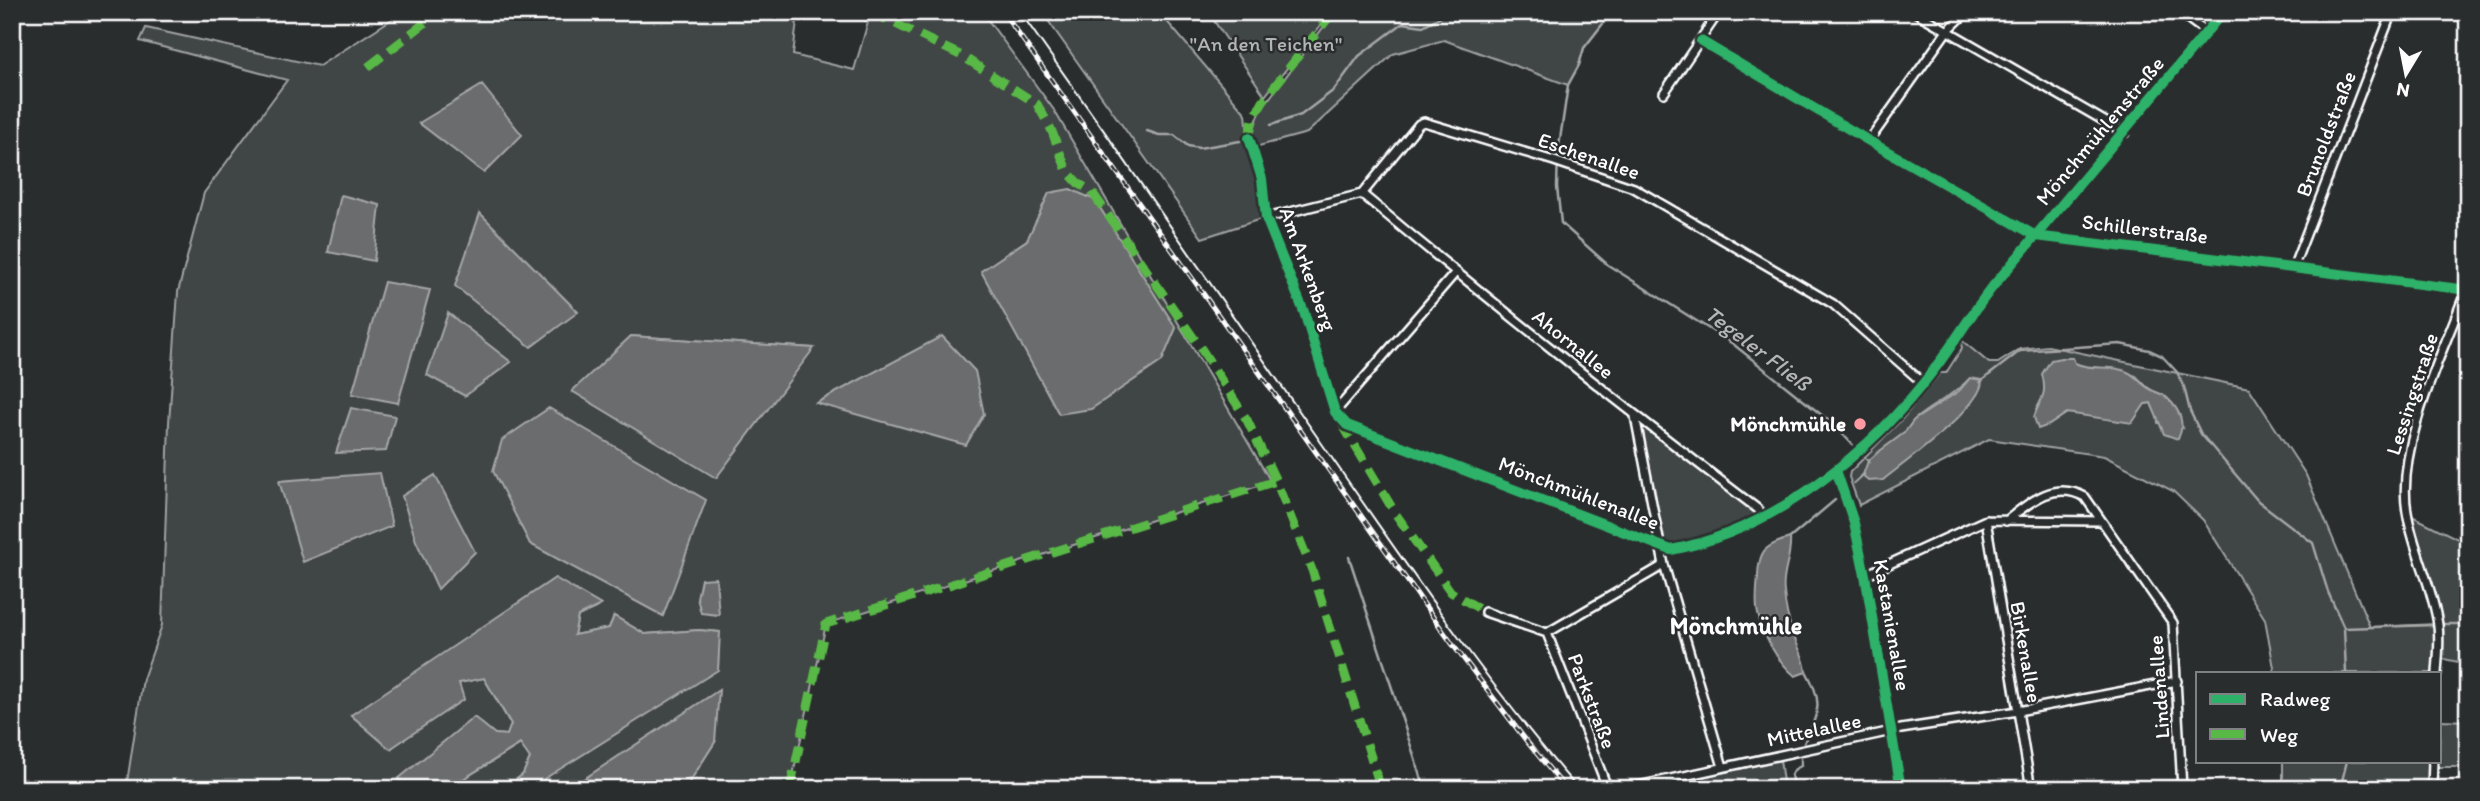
<svg xmlns="http://www.w3.org/2000/svg" width="2480" height="801" viewBox="0 0 2480 801" font-family="Itim,sans-serif">
	<style>
		.green { fill: #414445; stroke: #a0a2a2; stroke-width: 2; fill-rule: evenodd }
		.water { fill: #6a6c6d; stroke: #a6a7a7; stroke-width: 2 }
		.lines { fill: none; stroke-linecap: round; stroke-linejoin: round }
		.stream { stroke: #a6a7a7; stroke-width: 2.5 }
		.minor-casing { stroke: #fff; stroke-width: 12 }
		.minor { stroke: #2a2d2e; stroke-width: 7 }
		.tram { stroke: #fff; stroke-width: 2 }
		.rail-casing { stroke: #fff; stroke-width: 5 }
		.rail { stroke: #2a2d2e; stroke-width: 2.5; stroke-dasharray: 8; stroke-linecap: butt }
		.quiet { stroke: #58b947; stroke-width: 9; stroke-dasharray: 18 9; stroke-linecap: butt }
		.cycleway-casing { stroke: #2a2d2e; stroke-width: 15 }
		.cycleway { stroke: #2db169; stroke-width: 10 }
		.poi-dot { fill: #ff9aa2; stroke: #2a2d2e; stroke-width: 2.5 }
		.labels { text-anchor: middle; stroke-width: 5; stroke-linejoin: round; paint-order: stroke }
		.park-label { font-size: 21px; fill: #b3b4b5; stroke: #2a2d2e }
		.street-label { font-size: 21px; fill: #fff; stroke: #2a2d2e }
		.poi-label { font-size: 21px; font-weight: bold; fill: #fff; stroke: #2a2d2e; text-anchor: end }
		.water-label { font-size: 23px; font-style: italic; fill: #b4b6b6; stroke: #2a2d2e }
		.quarter-label { font-size: 24px; font-weight: bold; fill: #fff; stroke: #2a2d2e }
	</style>
	<rect width="100%" height="100%" fill="#2a2d2e"/>
	<filter id="ink" filterUnits="userSpaceOnUse"><feTurbulence type="fractalNoise" baseFrequency=".0143" numOctaves="2"/><feDisplacementMap in="SourceGraphic" scale="14" xChannelSelector="R" yChannelSelector="G"/><feConvolveMatrix kernelMatrix="1 2 1 2 8 2 1 2 1" color-interpolation-filters="sRGB"/></filter>
	<g filter="url(#ink)">
		<path class="green" d="M 403,12 L 798,12 L 793,55 L 854,70 L 868,22 L 849,12 L 982,12 L 1054,110 L 1271,482 L 826,624 L 790,789 L 685,789 L 715,742 L 570,789 L 544,789 L 543,779 L 718,669 L 719,632 L 699,630 L 645,634 L 614,616 L 609,628 L 574,635 L 578,616 L 600,606 L 351,715 L 391,749 L 459,683 L 484,678 L 511,725 L 507,735 L 495,734 L 398,779 L 409,789 L 126,789 L 143,679 L 162,625 L 169,423 L 178,292 L 204,193 L 287,80 L 140,41 L 146,28 L 319,66 ZM 1027,240 L 1059,414 L 982,271 ZM 631,336 L 813,348 L 814,348 L 573,392 Z
			M 1042,12 L 1159,12 L 1246,114 L 1249,146 L 1264,218 L 1202,238 Z
			M 1208,12 L 1331,12 L 1265,96 Z
			M 1335,12 L 1612,12 L 1584,48 L 1579,65 L 1568,85 L 1444,40 L 1393,54 L 1307,133 L 1255,147 C 1251,133 1256,121 1262,108 Z
			M 1960,339 L 1989,363 L 1998,363 L 2020,349 L 2048,346 L 2249,388 L 2306,475 L 2370,627 L 2437,624 L 2436,673 L 2275,673 L 2265,619 L 2203,520 L 2173,491 L 2104,456 L 1989,439 L 1859,505 L 1849,477 L 1850,472 L 1903,418 L 1940,373 L 1946,373 L 1962,348 ZM 2075,363 L 2084,368 L 2108,368 L 2136,376 L 2149,389 L 2163,395 L 2169,401 L 2183,428 L 2158,423 L 2157,416 L 2151,403 L 2078,414 L 2067,413 L 2049,425 L 2036,409 L 2044,398 L 2044,383 ZM 1970,378 L 1883,480 L 1863,475 C 1872,454 1888,448 1904,433 C 1908,430 1910,424 1914,420 C 1932,404 1954,396 1970,378 Z
			M 1636,417 L 1763,518 L 1733,531 L 1671,549 L 1660,543 Z
			M 2408,514 L 2468,544 L 2468,664 L 2439,658 L 2441,624 Z
			M 2440,720 L 2468,721 L 2468,767 L 2439,767 Z
			M 521,744 L 530,758 L 523,774 L 505,789 L 447,789 Z
			M 1780,760 L 1784,789 L 1649,789 Z
			M 2283,761 L 2433,761 L 2432,789 L 2283,789 Z"/>
		<path class="water" d="M 482,85 L 522,135 L 484,173 L 419,123 Z
			M 1070,189 L 1095,200 L 1176,328 L 1162,361 L 1091,409 L 1059,414 L 981,271 L 1027,240 L 1049,193 Z
			M 341,195 L 380,205 L 374,261 L 328,252 Z
			M 480,213 L 578,312 L 531,347 L 455,286 Z
			M 384,282 L 430,290 L 398,403 L 352,394 Z
			M 448,313 L 511,362 L 465,396 L 427,375 Z
			M 631,336 L 814,348 L 716,478 L 572,391 Z
			M 942,336 L 975,371 L 984,414 L 966,445 L 816,403 Z
			M 2061,358 L 2073,358 L 2075,363 C 2089,370 2103,366 2118,369 C 2133,371 2138,382 2150,389 C 2154,392 2160,393 2165,396 C 2179,408 2186,423 2178,439 L 2164,434 L 2151,403 L 2145,404 L 2132,423 L 2067,413 L 2049,425 L 2038,429 L 2034,417 C 2040,398 2048,396 2042,374 L 2051,360 Z
			M 1970,378 L 1982,380 C 1983,407 1905,462 1883,480 L 1868,481 L 1863,475 L 1868,461 L 1877,453 L 1904,433 L 1914,420 L 1959,391 Z
			M 351,408 L 395,416 L 386,451 L 336,453 Z
			M 549,408 L 706,500 L 663,616 L 530,544 L 493,471 L 502,440 Z
			M 380,473 L 392,526 L 303,562 L 279,481 Z
			M 435,475 L 475,552 L 438,589 L 416,541 L 402,496 Z
			M 1790,538 C 1792,557 1781,574 1784,592 C 1785,606 1789,623 1794,636 C 1798,649 1805,657 1806,672 L 1795,676 C 1778,662 1763,636 1758,614 C 1755,603 1757,588 1758,576 C 1758,568 1760,555 1765,550 C 1772,543 1781,541 1790,538 Z
			M 555,578 L 601,605 L 578,616 L 574,635 L 609,628 L 614,616 L 645,634 L 699,630 L 720,632 L 718,670 L 544,779 L 544,789 L 505,789 L 523,774 L 530,758 L 520,744 L 447,789 L 409,789 L 398,779 L 474,717 L 495,734 L 507,735 L 511,724 L 484,678 L 459,683 L 464,699 L 390,749 L 351,715 Z
			M 716,578 L 719,615 L 701,613 L 697,598 L 701,579 Z
			M 719,690 L 715,742 L 685,789 L 570,788 Z"/>
		<g class="lines">
			<path class="stream" d="M 1612,12 L 1584,48 L 1579,65 L 1568,85 L 1558,153 L 1557,187 L 1561,223 L 1608,265 L 1733,344 L 1833,424 L 1869,462
				M 1271,125 L 1301,115 L 1334,90 L 1359,56 L 1403,23 L 1423,26 L 1449,12
				M 1147,131 L 1159,135 L 1174,135 L 1188,146 L 1199,148 L 1240,141
				M 1980,382 L 2020,351 L 2120,344 L 2149,350 L 2162,356 L 2177,372 L 2184,387 L 2190,411 L 2201,434 L 2258,501 L 2313,543 L 2328,592 L 2344,628 L 2346,673
				M 1854,483 L 1864,474
				M 1790,538 L 1835,500
				M 1349,557 L 1425,789
				M 2443,624 L 2468,624
				M 2344,628 L 2434,625
				M 1804,743 C 1819,711 1824,703 1806,671
				M 1794,789 L 1791,775 L 1795,769 L 1801,766 L 1801,755
				M 2340,789 L 2347,761"/>
			<g class="minor-casing">
				<path id="minor" d="M 1915,12 L 2125,133
					M 2179,12 L 2206,32
					M 1701,41 L 1869,141 L 2036,236 L 2468,290
					M 1664,93 L 1719,12
					M 1249,138 L 1262,179 L 1266,218 L 1304,312 L 1335,412 L 1347,425 L 1671,550 C 1776,530 1873,451 1936,367 C 1956,340 1973,311 1994,285 C 2071,194 2147,104 2223,12
					M 1869,141 L 1947,31 L 1967,12
					M 1362,194 C 1492,303 1625,408 1759,510 L 1764,518
					M 1266,218 L 1362,194 L 1419,124 L 1424,122 L 1554,161 L 1634,188 L 1833,304 L 1923,383
					M 2293,268 L 2392,12
					M 1335,412 L 1456,272
					M 1635,416 L 1664,565 L 1723,767
					M 1836,470 L 1854,523 L 1865,575 L 1901,789
					M 1986,520 L 2031,789
					M 2006,521 C 2030,502 2054,480 2085,497 L 2173,623 L 2182,789
					M 1865,575 L 1986,520 L 2101,521
					M 1485,612 L 1547,633 L 1664,565
					M 1547,633 L 1605,782 L 1616,789
					M 2437,673 C 2438,658 2440,641 2438,625 C 2433,587 2413,550 2407,512 C 2396,448 2440,359 2463,298 L 2468,293
					M 1624,789 L 1901,729 L 2018,711 L 2177,681
					M 2432,789 L 2433,761"/>
			</g>
			<use href="#minor" class="minor"/>
			<path class="tram" d="M 1020,12 C 1118,150 1215,289 1311,428 C 1397,551 1480,675 1578,789"/>
			<g class="rail-casing">
				<path id="rail" d="M 1003,12 L 1453,645 L 1528,743 L 1566,789"/>
			</g>
			<use href="#rail" class="rail"/>
			<path class="quiet" d="M 871,12 L 962,56 L 1037,104 L 1051,129 L 1067,171 L 1078,183 L 1092,192 L 1202,350 L 1247,420 L 1276,481 L 1312,570 L 1381,789
				M 368,67 L 439,12
				M 1249,138 L 1253,119 L 1263,101 L 1333,12
				M 1341,422 L 1395,513 L 1451,592 L 1485,612
				M 790,789 L 826,624 L 1276,481"/>
			<g class="cycleway-casing">
				<path id="cycleway" d="M 1701,41 L 1869,141 L 2036,236 L 2468,290
					M 1249,138 L 1262,179 L 1266,218 L 1304,312 L 1335,412 L 1347,425 L 1671,550 C 1776,530 1873,451 1936,367 C 1956,340 1973,311 1994,285 C 2071,194 2147,104 2223,12
					M 1836,470 L 1854,523 L 1865,575 L 1901,789"/>
			</g>
			<use href="#cycleway" class="cycleway"/>
		</g>
	</g>
	<circle class="poi-dot" cx="1860" cy="424" r="7"/>
	<g class="labels">
		<g class="park-label">
			<text x="1266" y="51">"An den Teichen"</text>
		</g>
		<g class="street-label">
			<text transform="translate(2100 131) rotate(-50)" y="7">Mönchmühlenstraße</text>
			<text transform="translate(2326 134) rotate(-69)" y="7">Brunoldstraße</text>
			<text transform="translate(1589 156) rotate(19)" y="7">Eschenallee</text>
			<text transform="translate(2145 229) rotate(7)" y="7">Schillerstraße</text>
			<text transform="translate(1308 269) rotate(70)" y="7">Am Arkenberg</text>
			<text transform="translate(1573 344) rotate(39)" y="7">Ahornallee</text>
			<text transform="translate(2412 394) rotate(-72)" y="7">Lessingstraße</text>
			<text transform="translate(1579 493) rotate(21)" y="7">Mönchmühlenallee</text>
			<text transform="translate(1892 625) rotate(80)" y="7">Kastanienallee</text>
			<text transform="translate(2026 652) rotate(80)" y="7">Birkenallee</text>
			<text transform="translate(2159 687) rotate(-94)" y="7">Lindenallee</text>
			<text transform="translate(1592 701) rotate(69)" y="7">Parkstraße</text>
			<text transform="translate(1814 730) rotate(-12)" y="7">Mittelallee</text>
		</g>
		<g class="poi-label">
			<text x="1846" y="431">Mönchmühle</text>
		</g>
		<g class="water-label">
			<text transform="translate(1758 348) rotate(37)" y="8">Tegeler Fließ</text>
		</g>
		<g class="quarter-label">
			<text x="1736" y="634">Mönchmühle</text>
		</g>
	</g>
	<rect width="2480" height="801" fill="none" stroke="#2a2d2e" stroke-width="42"/>
	<rect x="21" y="21" width="2438" height="759" fill="none" stroke="#fff" stroke-width="2.5" filter="url(#ink)"/>
	<rect x="2196" y="672" width="245" height="91" fill="#2a2d2e" stroke="#7f8182" stroke-width="2"/>
	<rect x="2210" y="694" width="35" height="10" fill="#2db169" stroke="#7f8182" stroke-width="2"/>
	<text x="2260" y="706" font-size="21" fill="#ffffff">Radweg</text>
	<rect x="2210" y="729" width="35" height="10" fill="#58b947" stroke="#7f8182" stroke-width="2"/>
	<text x="2260" y="742" font-size="21" fill="#ffffff">Weg</text>
	<g transform="translate(2406 74) rotate(190)" stroke="#2a2d2e" stroke-width="5" paint-order="stroke">
	<path d="M0-5L12 26L0 18L-12 26Z" fill="#ffffff"/>
	<text y="-10" font-size="19" font-weight="bold" text-anchor="middle" fill="#ffffff">N</text>
	</g>
</svg>
